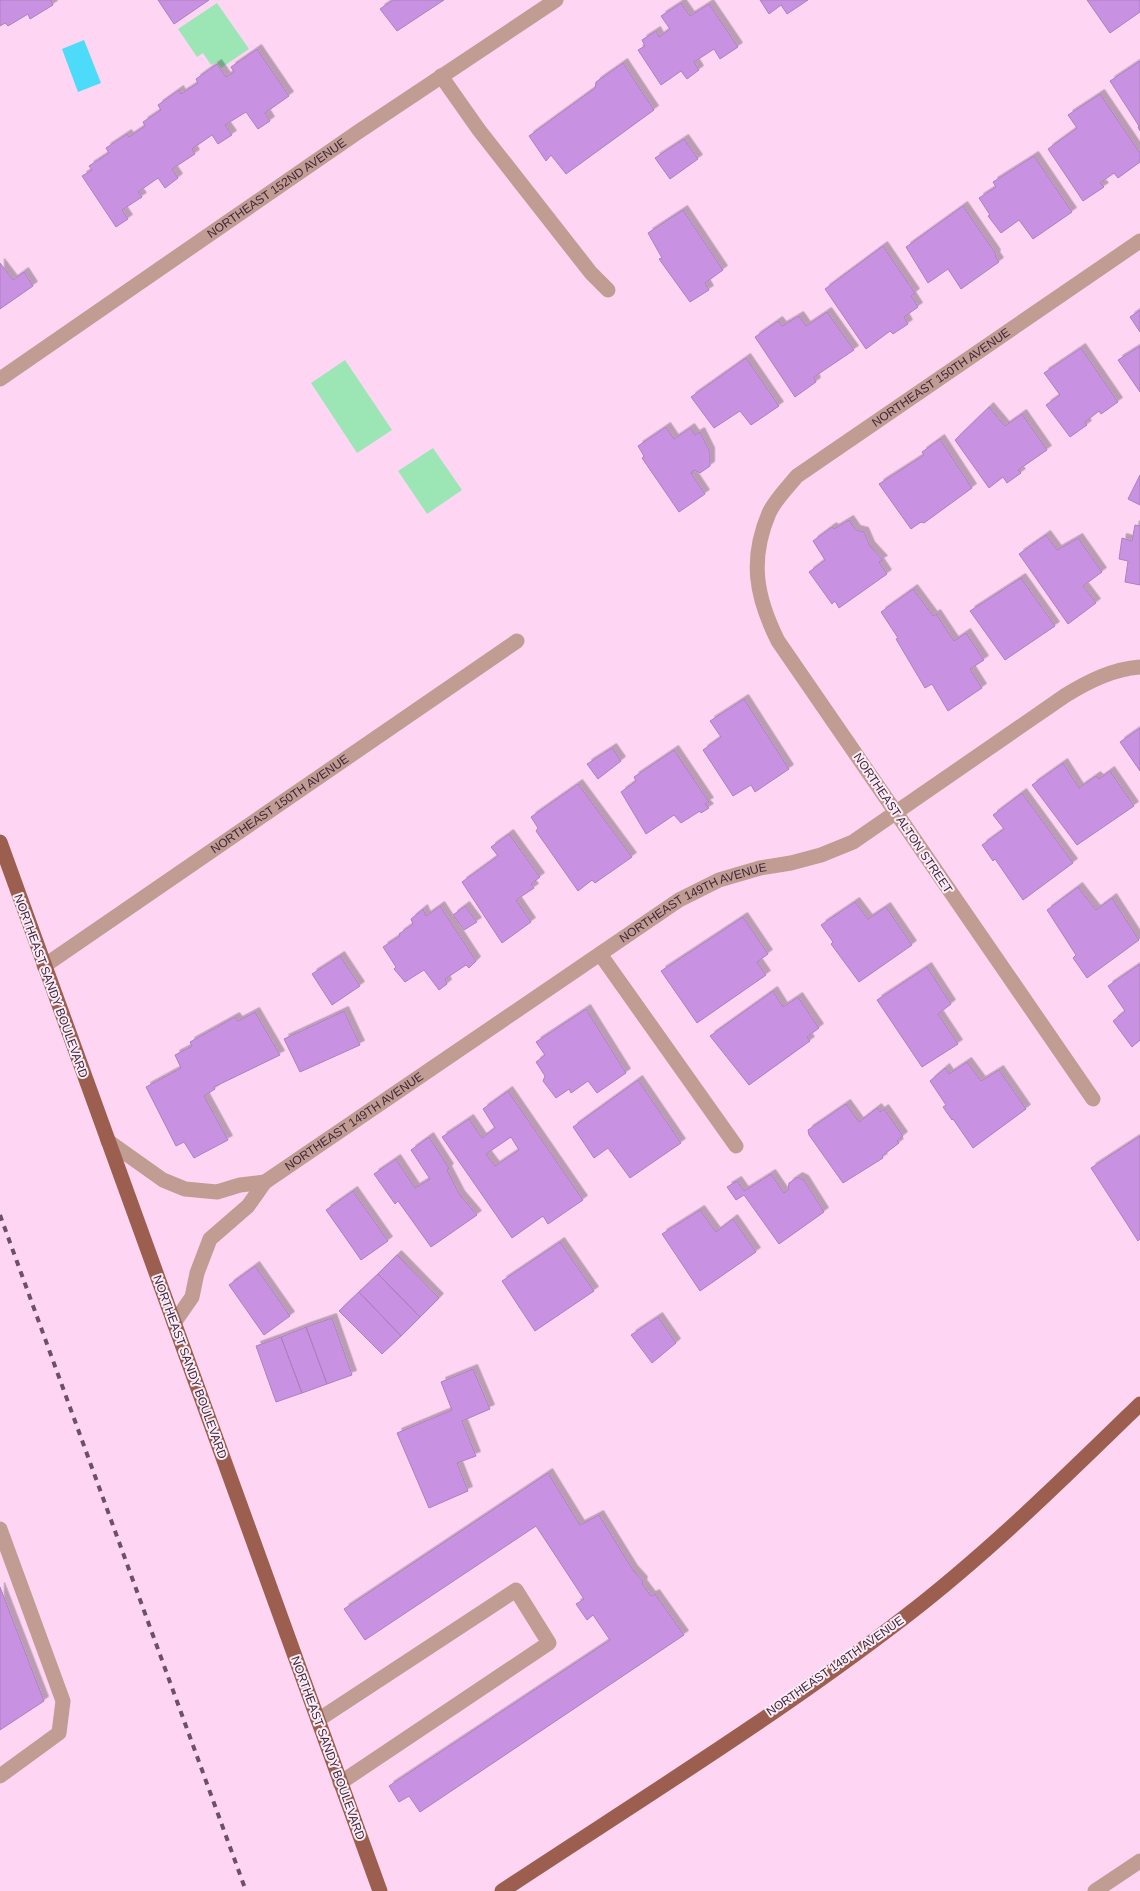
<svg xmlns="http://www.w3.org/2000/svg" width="1140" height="1891" viewBox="0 0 1140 1891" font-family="Arial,sans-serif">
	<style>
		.green { fill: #9ce6b5 }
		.water { fill: #4cdbf9 }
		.building { fill: #c891e1; stroke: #ab81be; fill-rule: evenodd; filter: url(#shadow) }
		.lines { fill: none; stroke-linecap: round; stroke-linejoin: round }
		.minor { stroke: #c09c93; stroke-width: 15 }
		.major { stroke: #9c5f4f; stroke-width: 15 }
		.rail { stroke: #6d5067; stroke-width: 4; stroke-dasharray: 6 6; stroke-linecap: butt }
		.labels { text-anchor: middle; stroke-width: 4; stroke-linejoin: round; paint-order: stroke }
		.street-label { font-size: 12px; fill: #41273b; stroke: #faedf7 }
	</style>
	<defs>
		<filter id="shadow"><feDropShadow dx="4.5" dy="-4.5" stdDeviation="0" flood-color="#0004"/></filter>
	</defs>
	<rect width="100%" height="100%" fill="#fed6f4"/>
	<path class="green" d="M 217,3 L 249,49 L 221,68 L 217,62 L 211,65 L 203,53 L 197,57 L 178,29 Z
		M 345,360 L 392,430 L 357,453 L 311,383 Z
		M 433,448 L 462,490 L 427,514 L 398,471 Z"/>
	<path class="water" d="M 84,40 L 101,83 L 78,92 L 62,49 Z"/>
	<path class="building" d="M 0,0 L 51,0 L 53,5 L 30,19 L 28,14 L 8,26 L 5,23 L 0,26 Z
		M 158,0 L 209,0 L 174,24 Z
		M 393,0 L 444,0 L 397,31 L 380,9 Z
		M 760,0 L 808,0 L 787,14 L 781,5 L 769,14 Z
		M 1087,0 L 1140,0 L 1140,12 L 1110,33 Z
		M 681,3 L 690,16 L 709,4 L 738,47 L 720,59 L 714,49 L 694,62 L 699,70 L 687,79 L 681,71 L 661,85 L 638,50 L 645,46 L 642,40 L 656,31 L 659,37 L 670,29 L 661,16 Z
		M 257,49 L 289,96 L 265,113 L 270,121 L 258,129 L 246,112 L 225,125 L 232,135 L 218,144 L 212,135 L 192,149 L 195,154 L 172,169 L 178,178 L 165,188 L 158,178 L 138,192 L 142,197 L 122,210 L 128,219 L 116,227 L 82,176 L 92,170 L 89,166 L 109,153 L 106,148 L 127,134 L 129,137 L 145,126 L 143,122 L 161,110 L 158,105 L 179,90 L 181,94 L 198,83 L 196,79 L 217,64 L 226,77 L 234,72 L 231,67 Z
		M 1140,61 L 1140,131 L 1138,127 L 1139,126 L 1110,81 Z
		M 623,63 L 654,110 L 566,174 L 551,155 L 546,161 L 529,136 L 595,88 L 596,82 Z
		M 1100,94 L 1140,153 L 1140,162 L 1118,178 L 1114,173 L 1100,183 L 1104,187 L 1083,201 L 1048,149 L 1077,128 L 1068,115 Z
		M 684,139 L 698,159 L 670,179 L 655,158 Z
		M 1034,156 L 1072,212 L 1033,239 L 1019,220 L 1001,233 L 988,216 L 990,215 L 979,198 L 996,187 L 993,182 Z
		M 963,206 L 996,254 L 995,256 L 999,262 L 961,289 L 948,269 L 928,283 L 906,247 Z
		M 683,210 L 723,270 L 705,283 L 709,290 L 690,302 L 659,259 L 662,258 L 648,233 Z
		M 883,246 L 915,293 L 911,296 L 918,307 L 904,317 L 908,324 L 893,334 L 890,331 L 866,349 L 825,289 Z
		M 0,263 L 13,280 L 24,272 L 33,286 L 0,309 Z
		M 1140,310 L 1140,332 L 1130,317 Z
		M 827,312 L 854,350 L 814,377 L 816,382 L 795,397 L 755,337 L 778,321 L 782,326 L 799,316 L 806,326 Z
		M 1140,346 L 1140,392 L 1118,360 Z
		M 1081,348 L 1118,402 L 1101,414 L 1099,411 L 1085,422 L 1087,425 L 1070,437 L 1046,405 L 1060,395 L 1044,373 Z
		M 746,358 L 779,406 L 751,425 L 740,411 L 714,428 L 691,397 Z
		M 989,407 L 1005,426 L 1022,414 L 1047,450 L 1018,470 L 1021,473 L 1007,483 L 1003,477 L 989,488 L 955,440 Z
		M 666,427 L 674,439 L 690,428 L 695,435 L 700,432 L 710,452 L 710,466 L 700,473 L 694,470 L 691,473 L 705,494 L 679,512 L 642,458 L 644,456 L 638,446 Z
		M 940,439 L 972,488 L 924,523 L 921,522 L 911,529 L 879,484 L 924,455 L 922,452 Z
		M 1140,475 L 1140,505 L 1128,499 Z
		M 849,520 L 856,530 L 864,532 L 870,546 L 883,560 L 879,562 L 887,574 L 839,608 L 835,601 L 832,604 L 809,572 L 825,560 L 813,541 L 832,527 L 834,529 Z
		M 1135,525 L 1140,526 L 1140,585 L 1125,582 L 1128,561 L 1119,559 L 1122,538 L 1132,541 Z
		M 1046,535 L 1057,550 L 1078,538 L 1102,572 L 1083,586 L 1096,603 L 1068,624 L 1019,554 Z
		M 1021,578 L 1055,626 L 1005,660 L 970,611 Z
		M 913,589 L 933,616 L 936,614 L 954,641 L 966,633 L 984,660 L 970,669 L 982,688 L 948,711 L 932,684 L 925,688 L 896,639 L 898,638 L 881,612 Z
		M 744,699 L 789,769 L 755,792 L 751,785 L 733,796 L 703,750 L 721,737 L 710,721 Z
		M 1140,728 L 1140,771 L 1120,742 Z
		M 612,748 L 621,761 L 598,779 L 587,764 Z
		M 674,750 L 709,802 L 705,804 L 709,808 L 701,813 L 700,811 L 681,823 L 674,815 L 646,834 L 621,792 L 636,781 L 634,777 Z
		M 1063,763 L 1079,788 L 1096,776 L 1099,779 L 1110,771 L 1134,806 L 1077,845 L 1032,785 Z
		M 578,784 L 632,857 L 595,883 L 592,880 L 578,891 L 536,831 L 538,828 L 531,817 Z
		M 1022,793 L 1073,863 L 1023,900 L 995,859 L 993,861 L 982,845 L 1004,829 L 993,815 Z
		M 509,834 L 540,877 L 531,884 L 534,888 L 516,900 L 531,922 L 502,943 L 462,882 L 498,856 L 491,847 Z
		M 1078,887 L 1096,910 L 1112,898 L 1139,940 L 1087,978 L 1073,958 L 1076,955 L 1047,910 Z
		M 855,902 L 868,919 L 886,907 L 912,945 L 859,982 L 831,944 L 833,942 L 821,925 Z
		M 440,906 L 476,961 L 469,968 L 466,965 L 445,979 L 447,984 L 439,990 L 424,970 L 405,982 L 394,969 L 396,967 L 383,947 L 400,936 L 399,934 L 413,924 L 411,919 L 423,909 L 426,916 Z
		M 465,906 L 477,922 L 464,930 L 453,915 Z
		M 743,917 L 768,954 L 757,962 L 766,975 L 697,1023 L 661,971 Z
		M 340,956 L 360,986 L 332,1005 L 312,974 Z
		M 1140,964 L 1140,1040 L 1132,1047 L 1113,1021 L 1125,1011 L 1108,986 Z
		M 927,967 L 951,1004 L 938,1014 L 958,1044 L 922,1067 L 877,1000 Z
		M 773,991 L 783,1007 L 798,997 L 819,1028 L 807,1037 L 810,1041 L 749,1085 L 710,1036 Z
		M 586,1009 L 626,1073 L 597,1093 L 588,1081 L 571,1093 L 569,1089 L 556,1098 L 543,1081 L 545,1076 L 536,1062 L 545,1055 L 536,1042 Z
		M 344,1011 L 360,1045 L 300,1072 L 284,1039 Z
		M 255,1012 L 280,1055 L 214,1087 L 215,1089 L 204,1096 L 228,1140 L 194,1158 L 184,1142 L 176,1146 L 146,1087 L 181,1068 L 175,1055 L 192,1046 L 190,1042 L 235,1017 L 238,1021 Z
		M 967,1062 L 981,1081 L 999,1070 L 1026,1109 L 973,1148 L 953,1119 L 952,1120 L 943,1107 L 946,1105 L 930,1081 L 945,1068 L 949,1074 Z
		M 638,1080 L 681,1143 L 630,1178 L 608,1148 L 594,1158 L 573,1127 Z
		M 508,1091 L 583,1200 L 548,1224 L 543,1216 L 512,1238 L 442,1137 L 469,1119 L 482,1138 L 495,1128 L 483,1109 ZM 511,1137 L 519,1150 L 495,1166 L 486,1154 Z
		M 846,1104 L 859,1122 L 877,1108 L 880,1112 L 884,1109 L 903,1136 L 897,1141 L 899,1143 L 882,1156 L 883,1158 L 843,1183 L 809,1135 L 808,1130 Z
		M 1140,1136 L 1140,1239 L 1138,1241 L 1091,1168 Z
		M 429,1137 L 449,1168 L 447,1170 L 460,1195 L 477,1215 L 431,1247 L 398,1201 L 395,1204 L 374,1174 L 396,1159 L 415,1188 L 430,1179 L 411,1150 Z
		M 771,1174 L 784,1193 L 788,1190 L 789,1183 L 798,1177 L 804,1180 L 824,1212 L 779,1244 L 744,1195 L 736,1200 L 727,1187 L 737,1181 L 744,1191 Z
		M 353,1191 L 388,1241 L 361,1260 L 326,1210 Z
		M 700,1210 L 716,1232 L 733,1219 L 756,1252 L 700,1291 L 662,1234 Z
		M 560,1242 L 594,1291 L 535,1331 L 502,1281 Z
		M 397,1255 L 439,1298 L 420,1317 L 378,1274 Z
		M 255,1266 L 290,1316 L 264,1335 L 229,1285 Z
		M 378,1274 L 420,1317 L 401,1336 L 359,1292 Z
		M 359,1292 L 401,1336 L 382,1354 L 339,1311 Z
		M 658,1317 L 676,1343 L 652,1363 L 631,1335 Z
		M 332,1318 L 352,1375 L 327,1384 L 306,1327 Z
		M 306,1327 L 327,1384 L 302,1393 L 281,1337 Z
		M 281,1337 L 302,1393 L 276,1402 L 256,1346 Z
		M 473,1369 L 490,1409 L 462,1421 L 476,1456 L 457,1463 L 468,1491 L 429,1508 L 397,1433 L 452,1410 L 441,1382 Z
		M 548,1473 L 580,1525 L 599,1515 L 633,1570 L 643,1581 L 642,1584 L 651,1596 L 655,1594 L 684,1635 L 420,1812 L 409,1796 L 399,1802 L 389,1786 L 610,1640 L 593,1615 L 587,1620 L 576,1604 L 584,1599 L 536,1526 L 365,1640 L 344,1609 Z
		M 0,1587 L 44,1701 L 0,1730 Z"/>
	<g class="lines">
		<g class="minor">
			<path d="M 441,76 L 479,130 L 591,273 L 608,290"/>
			<path id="s1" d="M 0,379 L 358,132 L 556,0"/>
			<path d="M 600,954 L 736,1146"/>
			<path id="s2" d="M 44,966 L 517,641"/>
			<path id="s3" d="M 1093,1099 L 778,641 C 756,597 749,560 769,513 C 775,500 788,487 797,476 L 1140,241"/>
			<path d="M 108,1141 L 163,1180 L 185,1189 L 217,1192 L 240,1185 L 265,1182"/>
			<path id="s4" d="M 174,1323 L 192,1297 L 197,1273 L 210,1239 L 248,1206 L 265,1182 L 679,900 L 719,880 L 760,868 L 791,863 L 821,855 L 853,842 L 1066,695 C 1089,681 1113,669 1140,667"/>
			<path d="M 0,1529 L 63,1701 L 59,1733 L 0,1776"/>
			<path d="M 318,1720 L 516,1590 L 549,1643 L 340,1783"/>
			<path d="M 1095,1891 L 1140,1861"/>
		</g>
		<path class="major" d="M 0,842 L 380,1891
			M 502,1891 C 638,1801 778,1715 906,1616 C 989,1552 1065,1477 1140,1404"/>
		<path class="rail" d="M 0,1215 L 246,1891"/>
	</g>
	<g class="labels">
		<g class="street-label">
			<text dy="4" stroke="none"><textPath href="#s1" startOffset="336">NORTHEAST 152ND AVENUE</textPath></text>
			<text dy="4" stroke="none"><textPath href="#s3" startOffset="910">NORTHEAST 150TH AVENUE</textPath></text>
			<text dy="4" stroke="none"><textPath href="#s2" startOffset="286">NORTHEAST 150TH AVENUE</textPath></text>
			<text transform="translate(903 823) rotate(56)" y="4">NORTHEAST ALTON STREET</text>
			<text dy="4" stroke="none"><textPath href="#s4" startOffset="685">NORTHEAST 149TH AVENUE</textPath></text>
			<text transform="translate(51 986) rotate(70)" y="4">NORTHEAST SANDY BOULEVARD</text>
			<text dy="4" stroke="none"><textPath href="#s4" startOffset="280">NORTHEAST 149TH AVENUE</textPath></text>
			<text transform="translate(190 1367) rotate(70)" y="4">NORTHEAST SANDY BOULEVARD</text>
			<text transform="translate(835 1666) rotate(-35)" y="4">NORTHEAST 148TH AVENUE</text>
			<text transform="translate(328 1748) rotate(70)" y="4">NORTHEAST SANDY BOULEVARD</text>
		</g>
	</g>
</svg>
